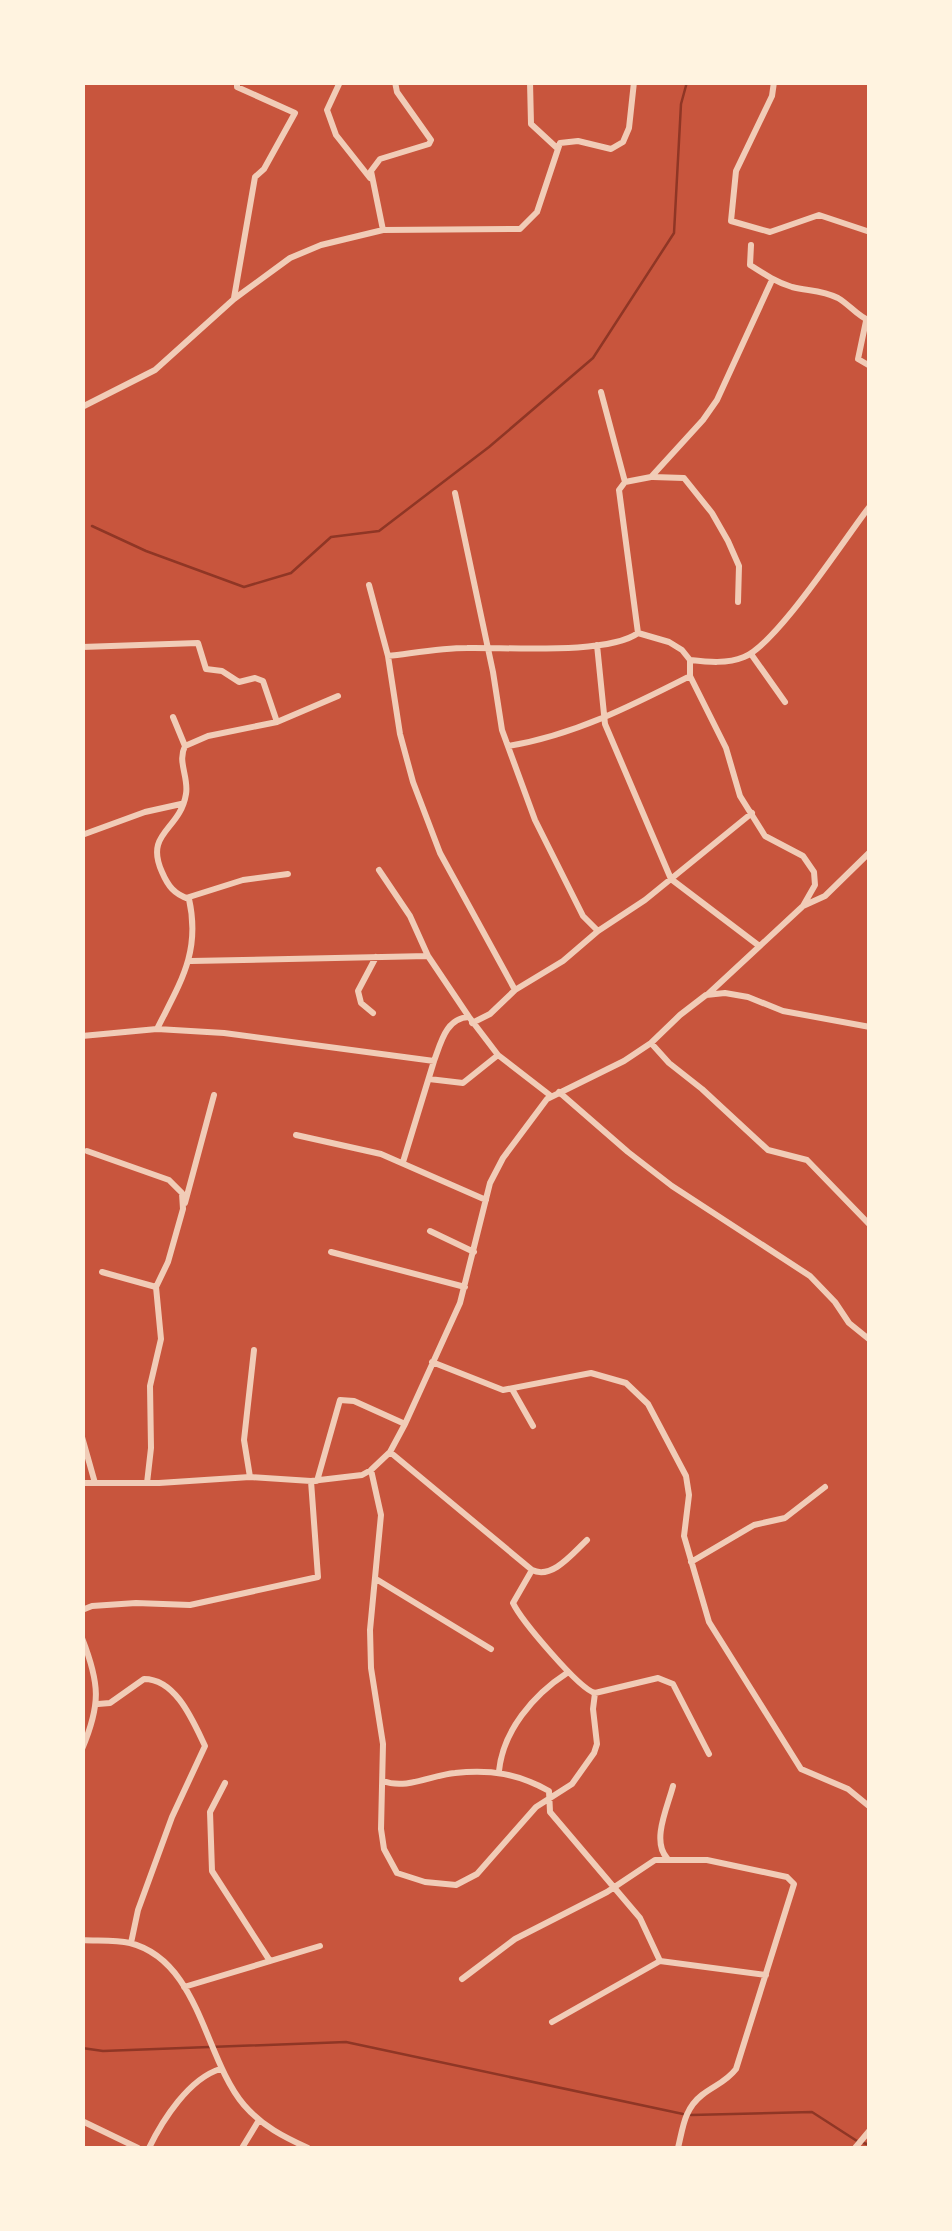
<svg xmlns="http://www.w3.org/2000/svg" width="952" height="2231" viewBox="0 0 952 2231" font-family="'Roboto Condensed',sans-serif">
	<style>
		.lines { fill: none; stroke-linecap: round; stroke-linejoin: round }
		.stream { stroke: #8f3625; stroke-width: 2.5 }
		.minor { stroke: #f1ccb7; stroke-width: 6 }
	</style>
	<rect width="100%" height="100%" fill="#c8553d"/>
	<g class="lines">
		<path class="stream" d="M 92,526 L 146,551 L 244,587 L 291,573 L 331,537 L 379,531 L 489,447 L 593,358 L 674,233 L 681,104 L 687,82
			M 82,2048 L 103,2051 L 346,2042 L 683,2114
			M 691,2115 L 812,2112 L 857,2141 L 870,2145"/>
		<path class="minor" d="M 340,82 L 327,110 L 336,135 L 370,178
			M 530,82 L 531,124 L 557,148
			M 774,82 L 772,96 L 736,171 L 731,221 L 770,232 L 819,215 L 870,232
			M 383,230 L 371,171 L 380,159 L 429,144 L 431,140 L 397,92 L 395,82
			M 751,245 L 750,265 C 764,274 776,282 792,287 C 808,291 822,290 838,298 C 850,305 857,316 870,321
			M 234,298 L 255,177 L 264,169 L 295,113 L 237,87 L 237,82
			M 866,321 L 858,359 L 870,366
			M 601,392 L 625,482
			M 82,407 L 155,370 L 234,299 L 290,258 L 321,245 L 383,230 L 520,229 L 537,212 L 560,143 L 578,141 L 611,149 L 623,142 L 629,128 L 634,82
			M 653,477 L 684,478 L 712,513 L 728,541 L 739,566 L 738,602
			M 455,493 L 493,672 L 502,730 L 535,820 L 583,916 L 598,931
			M 369,585 L 388,656 L 400,734 L 413,782 L 440,853 L 515,990 L 490,1014 L 472,1023
			M 638,633 L 619,490 L 625,482 L 651,477 L 703,420 L 717,400 L 772,280
			M 597,645 L 605,724 L 671,879 L 758,945
			M 82,647 L 198,643 L 206,669 L 222,671 L 239,682 L 255,678 L 263,681 L 277,722
			M 751,654 L 785,702
			M 388,656 C 414,653 441,648 467,648 C 506,647 608,655 638,633 L 669,642 L 682,650 L 690,660 L 690,676 L 726,748 L 740,796 L 765,836 L 803,856 L 814,872 L 815,885 L 803,906
			M 690,660 C 708,662 727,664 744,657 C 777,644 845,538 870,506
			M 185,746 L 208,736 L 277,722 L 338,696
			M 508,746 C 574,735 631,706 690,676
			M 82,835 L 145,812 L 181,804
			M 379,870 L 410,916 L 428,956
			M 186,898 L 243,880 L 288,874
			M 191,961 L 428,956 L 469,1017
			M 515,990 L 563,961 L 598,931 L 645,900 L 752,813
			M 707,995 L 803,906 L 825,896 L 870,852
			M 373,1013 L 361,1003 L 358,991 L 376,957
			M 157,1029 C 180,983 201,952 189,899 C 174,894 168,886 162,872 C 144,832 180,831 186,794 C 189,777 177,762 185,746 L 173,717
			M 82,1036 L 157,1029 L 224,1033 L 434,1061 C 441,1042 446,1018 469,1017 L 498,1055 L 551,1096
			M 651,1043 L 669,1063 L 702,1089 L 768,1150 L 807,1160 L 870,1225
			M 429,1079 L 463,1083 L 498,1055
			M 559,1092 L 628,1152 L 672,1186 L 810,1276 L 835,1302 L 849,1323 L 870,1340
			M 296,1135 L 381,1154 L 486,1200
			M 87,1151 L 169,1180 L 182,1193 L 183,1209 L 168,1262 L 156,1287 L 161,1339 L 150,1386 L 151,1448 L 147,1483
			M 403,1162 L 434,1061
			M 185,1203 L 214,1095
			M 430,1231 L 474,1252
			M 331,1252 L 465,1287
			M 102,1272 L 156,1287
			M 432,1362 L 503,1390 L 591,1373 L 626,1383 L 648,1404 L 686,1476 L 689,1495 L 684,1536 L 709,1622 L 801,1769 L 848,1789 L 870,1807
			M 512,1389 L 533,1426
			M 870,1426 L 870,1440
			M 82,1437 L 95,1483
			M 390,1452 L 532,1570 L 513,1603 C 521,1620 579,1689 595,1693 L 658,1678 L 673,1684 L 709,1754
			M 371,1470 L 381,1515 L 370,1630 L 371,1668 L 383,1744 L 381,1829 L 384,1849 L 397,1873 L 425,1882 L 456,1885 L 477,1874 L 536,1807 L 572,1784 L 594,1753 L 597,1744 L 593,1709 L 595,1693
			M 250,1477 L 244,1440 L 254,1350
			M 317,1481 L 340,1400 L 354,1401 L 405,1424
			M 82,1483 L 159,1483 L 250,1477 L 311,1481 L 362,1475 L 371,1470 L 390,1452 L 405,1424 L 460,1303 L 490,1183 L 503,1158 L 547,1099 L 624,1061 L 651,1043 L 680,1015 L 706,995 L 725,993 L 748,997 L 783,1011 L 870,1027
			M 691,1562 L 754,1525 L 785,1518 L 825,1487
			M 532,1570 C 552,1580 573,1553 587,1540
			M 376,1579 L 491,1649
			M 82,1610 L 92,1606 L 136,1603 L 190,1605 L 318,1577 L 311,1481
			M 82,1638 C 100,1684 101,1704 82,1749
			M 98,1704 L 110,1703 L 144,1679 C 176,1679 193,1721 205,1746 L 172,1817 L 138,1910 L 131,1943
			M 499,1771 C 503,1731 533,1695 567,1673
			M 383,1781 C 406,1790 432,1775 455,1773 C 491,1769 519,1774 549,1791 L 550,1812 L 640,1918 L 660,1961 L 766,1975
			M 225,1783 L 210,1812 L 212,1871 L 270,1961
			M 667,1858 C 651,1841 668,1806 673,1786
			M 82,1940 C 97,1941 115,1940 130,1943 C 200,1961 204,2058 244,2105 C 262,2126 284,2137 308,2148
			M 462,1979 L 515,1939 L 607,1892 L 655,1860 L 707,1860 L 787,1877 L 794,1884 L 736,2069 C 726,2082 715,2085 702,2095 C 684,2109 683,2128 678,2148
			M 184,1987 L 320,1946
			M 552,2022 L 660,1961
			M 82,2121 L 138,2148
			M 149,2148 C 163,2119 189,2079 220,2069
			M 242,2148 L 259,2120
			M 855,2148 L 870,2130"/>
	</g>
	<rect width="952" height="2231" fill="none" stroke="#fff3e0" stroke-width="170"/>
</svg>
